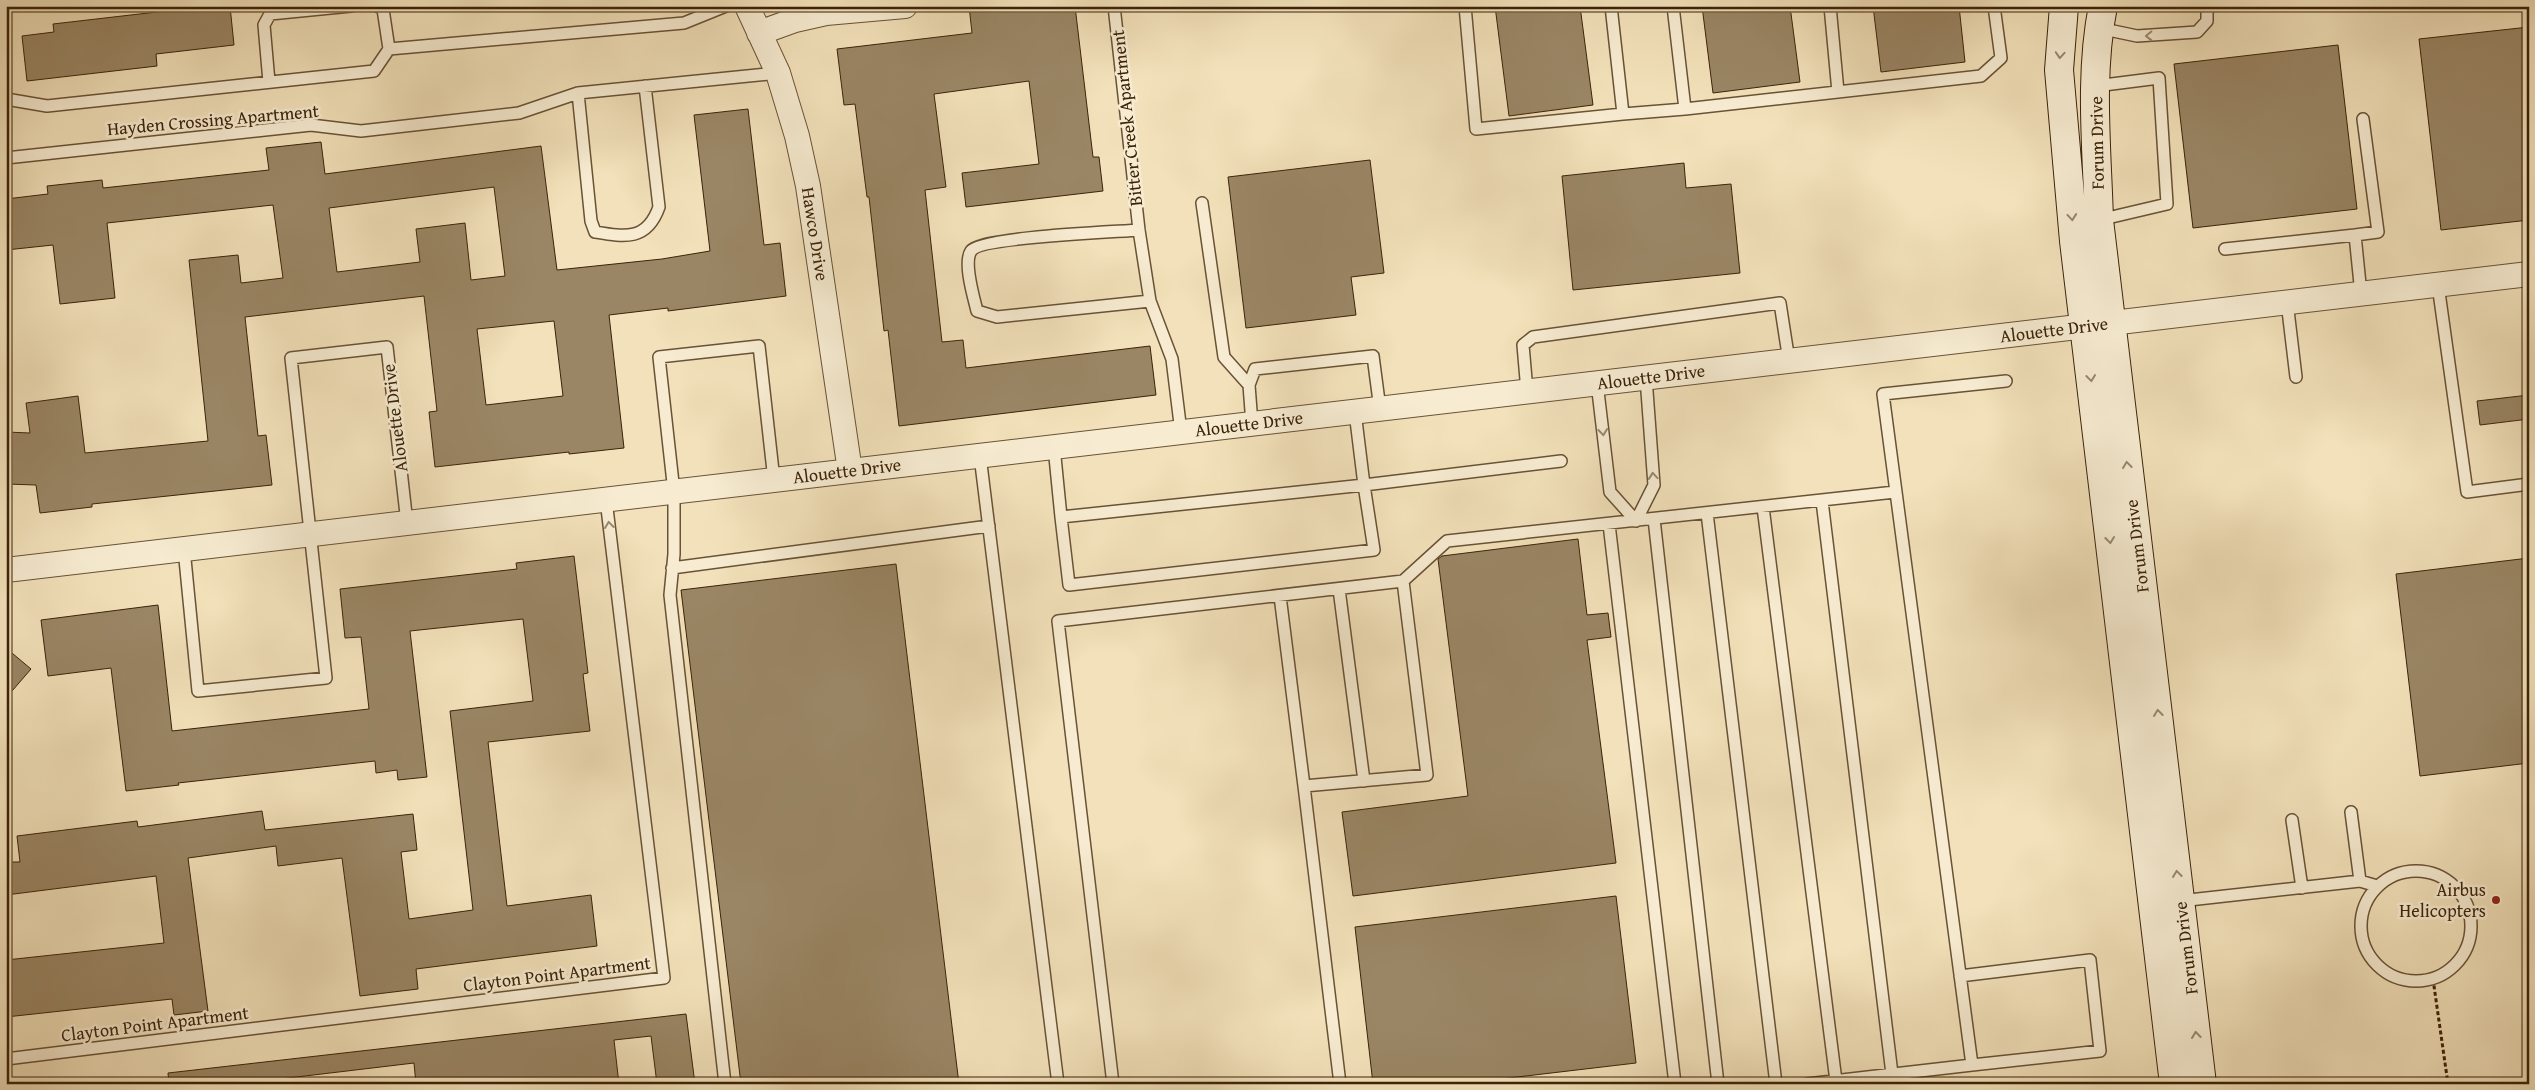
<svg xmlns="http://www.w3.org/2000/svg" width="2535" height="1090" viewBox="0 0 2535 1090" font-family="'Gentium Book Plus',serif">
	<style>
		.building { fill: #9a8665; stroke: #3b2309; fill-rule: evenodd }
		.lines { fill: none; stroke-linecap: round; stroke-linejoin: round }
		.lane-casing { stroke: #695235; stroke-width: 14 }
		.street-casing { stroke: #695235; stroke-width: 26 }
		.secondary-casing { stroke: #3b2309; stroke-width: 30 }
		.path { stroke: #3b2309; stroke-width: 3; stroke-dasharray: 4 2.5; stroke-linecap: butt }
		.lane { stroke: #f7ecd2; stroke-width: 11 }
		.street { stroke: #f7ecd2; stroke-width: 24 }
		.secondary { stroke: #f7ecd2; stroke-width: 28 }
		.oneway { stroke: #99886e }
		.poi-dot { fill: #8f2418; stroke: #f7ecd2; stroke-width: 2 }
		.labels { text-anchor: middle; stroke-width: 5; stroke-linejoin: round; paint-order: stroke }
		.street-label { font-size: 18px; fill: #3b2309; stroke: #f7ecd2 }
		.poi-label { font-size: 18px; fill: #3b2309; stroke: #f7ecd2; text-anchor: end }
	</style>
	<rect width="100%" height="100%" fill="#f2e1ba"/>
	<filter id="stains"><feTurbulence type="fractalNoise" baseFrequency=".004" numOctaves="4"/><feColorMatrix values="0 0 0 0 .2 0 0 0 0 .09 0 0 0 0 .02 0 0 0 .5 -.17"/></filter>
	<radialGradient id="worn" r=".72"><stop offset=".6" stop-color="#630" stop-opacity="0"/><stop offset="1" stop-color="#630" stop-opacity=".3"/></radialGradient>
	<path class="building" d="M 173,6 L 230,6 L 234,45 L 156,54 L 157,66 L 27,81 L 22,36 L 54,32 L 53,24 L 174,10 Z
		M 969,6 L 1075,6 L 1093,157 L 1099,157 L 1103,191 L 966,207 L 962,173 L 1039,164 L 1029,81 L 934,94 L 946,187 L 925,190 L 942,342 L 963,340 L 966,368 L 1150,346 L 1156,395 L 899,426 L 888,330 L 884,331 L 869,197 L 867,197 L 855,104 L 844,105 L 837,49 L 972,33 Z
		M 1495,6 L 1580,6 L 1593,105 L 1509,116 Z
		M 1702,6 L 1790,6 L 1800,82 L 1713,93 Z
		M 1873,6 L 1959,6 L 1965,62 L 1881,72 Z
		M 2529,27 L 2529,220 L 2441,230 L 2419,39 Z
		M 2338,45 L 2357,209 L 2193,228 L 2174,64 Z
		M 748,109 L 764,245 L 780,243 L 786,296 L 668,311 L 668,308 L 609,315 L 624,448 L 569,454 L 569,452 L 435,467 L 429,412 L 437,411 L 424,296 L 245,317 L 258,436 L 266,435 L 272,485 L 92,504 L 92,507 L 40,513 L 36,485 L 6,484 L 6,432 L 30,433 L 26,403 L 78,396 L 85,453 L 208,441 L 189,260 L 238,255 L 241,283 L 283,278 L 273,205 L 107,223 L 115,298 L 60,304 L 53,245 L 6,250 L 6,199 L 48,194 L 47,186 L 102,180 L 103,188 L 269,170 L 266,148 L 321,142 L 325,174 L 541,146 L 557,270 L 662,259 L 710,251 L 694,115 ZM 494,187 L 505,276 L 471,280 L 465,223 L 416,229 L 420,262 L 337,272 L 329,208 ZM 554,321 L 563,396 L 486,405 L 477,329 Z
		M 1370,160 L 1384,273 L 1351,277 L 1356,315 L 1246,328 L 1228,177 Z
		M 1684,163 L 1686,188 L 1731,184 L 1740,273 L 1573,290 L 1562,176 Z
		M 2529,395 L 2529,419 L 2480,425 L 2477,401 Z
		M 1578,539 L 1587,615 L 1608,613 L 1611,637 L 1587,640 L 1616,863 L 1353,896 L 1342,812 L 1468,796 L 1438,559 L 1442,556 Z
		M 574,556 L 588,673 L 583,674 L 590,731 L 488,742 L 507,906 L 591,895 L 597,946 L 416,969 L 418,989 L 360,996 L 342,858 L 278,866 L 276,846 L 188,858 L 208,1011 L 174,1015 L 172,999 L 6,1017 L 6,960 L 164,943 L 156,876 L 6,895 L 6,862 L 20,862 L 17,836 L 137,821 L 138,827 L 262,811 L 265,830 L 413,814 L 417,850 L 401,852 L 409,919 L 473,910 L 450,711 L 533,701 L 523,619 L 410,631 L 427,777 L 398,780 L 397,770 L 376,773 L 375,761 L 178,783 L 179,785 L 126,791 L 111,668 L 48,676 L 41,620 L 158,605 L 172,731 L 369,709 L 361,637 L 345,638 L 340,589 L 517,569 L 516,563 Z
		M 2529,558 L 2529,763 L 2420,776 L 2396,574 Z
		M 896,564 L 959,1084 L 741,1084 L 681,590 Z
		M 6,648 L 31,669 L 6,698 Z
		M 1616,896 L 1636,1063 L 1458,1084 L 1373,1084 L 1355,927 Z
		M 686,1014 L 695,1084 L 657,1084 L 651,1036 L 614,1040 L 619,1084 L 416,1084 L 414,1063 L 238,1084 L 169,1084 L 168,1073 Z"/>
	<g class="lines">
		<g class="lane-casing">
			<path id="lane" d="M 377,6 L 383,9 L 389,49
				M 1114,6 L 1139,230 L 1150,301 L 1172,359 L 1181,432
				M 1465,6 L 1476,129 L 1623,114
				M 1611,6 L 1623,114 L 1685,109 L 1673,6
				M 1830,6 L 1838,92
				M 2099,28 L 2137,36 L 2197,32 L 2207,21 L 2207,6
				M 269,82 L 264,25 L 270,14 L 351,6
				M 2096,86 L 2159,78 L 2167,204 L 2099,220
				M 578,93 L 591,221 L 595,232 C 625,237 647,241 659,207 L 645,86
				M 6,99 L 47,106 L 374,71 L 389,49 L 684,23 L 726,6
				M 1685,109 L 1981,76 L 2001,58 L 1994,6
				M 6,158 L 311,125 L 361,131 L 519,113 L 578,93 L 778,73
				M 1202,203 L 1224,357 L 1249,385
				M 1139,230 C 1115,232 980,237 971,251 C 963,263 974,298 977,311 L 997,317 L 1150,301
				M 2355,235 L 2378,232 L 2363,119
				M 2225,249 L 2355,235 L 2361,294
				M 2438,285 L 2467,492 L 2529,484
				M 2287,302 L 2296,377
				M 1597,383 L 1610,492 L 1636,521
				M 1527,391 L 1523,345 L 1533,337 L 1780,303 L 1789,361
				M 1355,412 L 1364,485 L 1561,461
				M 1252,424 L 1249,385 L 1255,369 L 1373,356 L 1380,409
				M 1054,447 L 1061,517 L 1364,485 L 1374,550 L 1069,585 L 1061,517
				M 980,456 L 1058,1084
				M 1822,501 L 1892,1074
				M 1763,507 L 1836,1081
				M 1707,513 L 1776,1084
				M 1654,519 L 1718,1084
				M 1636,521 L 1654,485 L 1646,378
				M 1609,524 L 1675,1084
				M 184,549 L 198,691 L 326,678 L 291,358 L 387,347 L 407,523
				M 672,568 L 989,526
				M 1339,589 L 1364,781
				M 1280,596 L 1304,786 L 1427,775 L 1403,581
				M 1304,786 L 1340,1084
				M 2351,812 L 2360,881
				M 2292,820 L 2302,888
				M2361 926a55 55 0 1 1 110 0a55 55 0 1 1-110 0Z
				M 2180,901 L 2360,881 L 2377,886
				M 1960,976 L 2090,960 L 2100,1051 L 1972,1065
				M 6,1059 L 664,978 L 606,500
				M 725,1084 L 670,595 L 674,554 L 674,492 L 659,357 L 759,346 L 774,480
				M 1113,1084 L 1058,621 L 1403,581 L 1447,541 L 1895,492
				M 1807,1084 L 1972,1065 L 1883,394 L 2006,381"/>
		</g>
		<g class="street-casing">
			<path id="street" d="M 747,6 L 778,73 L 797,136 L 808,186 L 850,471
				M 759,33 L 795,20 L 826,13 L 905,6
				M 6,570 L 2529,274"/>
		</g>
		<g class="secondary-casing">
			<path id="secondary" d="M 2064,6 L 2059,70 L 2074,241 L 2174,1084
				M 2103,6 C 2089,76 2097,149 2099,220 L 2202,1084"/>
		</g>
		<path class="path" d="M 2433,979 L 2448,1084"/>
		<use href="#lane" class="lane"/>
		<use href="#street" class="street"/>
		<use href="#secondary" class="secondary"/>
	</g>
	<defs><path id="oneway-chevron" d="M-2-3.5L2.5 0L-2 3.5" fill="none" stroke-width="1.6" stroke-linecap="round" stroke-linejoin="round" transform="scale(1.25)"/></defs>
	<g class="oneway">
		<use href="#oneway-chevron" transform="translate(2149 36) rotate(179)"/>
		<use href="#oneway-chevron" transform="translate(2060 55) rotate(94)"/>
		<use href="#oneway-chevron" transform="translate(2072 217) rotate(85)"/>
		<use href="#oneway-chevron" transform="translate(2091 378) rotate(83)"/>
		<use href="#oneway-chevron" transform="translate(1603 432) rotate(84)"/>
		<use href="#oneway-chevron" transform="translate(2127 465) rotate(-97)"/>
		<use href="#oneway-chevron" transform="translate(1653 476) rotate(-95)"/>
		<use href="#oneway-chevron" transform="translate(609 525) rotate(-97)"/>
		<use href="#oneway-chevron" transform="translate(2110 540) rotate(83)"/>
		<use href="#oneway-chevron" transform="translate(2158 713) rotate(-97)"/>
		<use href="#oneway-chevron" transform="translate(2177 874) rotate(-97)"/>
		<use href="#oneway-chevron" transform="translate(2196 1035) rotate(-97)"/>
	</g>
	<circle class="poi-dot" cx="2496" cy="900" r="5"/>
	<g class="labels">
		<g class="street-label">
			<text transform="translate(1127 118) rotate(-96)" y="6">Bitter Creek Apartment</text>
			<text transform="translate(213 120) rotate(-5)" y="6">Hayden Crossing Apartment</text>
			<text transform="translate(2097 143) rotate(-91)" y="6">Forum Drive</text>
			<text transform="translate(815 234) rotate(81)" y="6">Hawco Drive</text>
			<text transform="translate(2054 330) rotate(-7)" y="6">Alouette Drive</text>
			<text transform="translate(1651 377) rotate(-7)" y="6">Alouette Drive</text>
			<text transform="translate(395 418) rotate(-97)" y="6">Alouette Drive</text>
			<text transform="translate(1249 424) rotate(-7)" y="6">Alouette Drive</text>
			<text transform="translate(847 471) rotate(-7)" y="6">Alouette Drive</text>
			<text transform="translate(2137 546) rotate(-97)" y="6">Forum Drive</text>
			<text transform="translate(2186 948) rotate(-97)" y="6">Forum Drive</text>
			<text transform="translate(557 974) rotate(-7)" y="6">Clayton Point Apartment</text>
			<text transform="translate(155 1024) rotate(-7)" y="6">Clayton Point Apartment</text>
		</g>
		<g class="poi-label">
			<text x="2486" y="896">Airbus<tspan x="2486" dy="21">Helicopters</tspan></text>
		</g>
	</g>
	<rect width="2535" height="1090" fill="none" stroke="#f2e1ba" stroke-width="25"/>
	<rect x="8" y="8" width="2520" height="1075" fill="none" stroke="#3b2309" stroke-width="2.5"/>
	<rect x="12" y="12" width="2510" height="1065" fill="none" stroke="#3b2309"/>
	<rect width="100%" height="100%" filter="url(#stains)"/>
	<rect width="100%" height="100%" fill="url(#worn)"/>
</svg>
